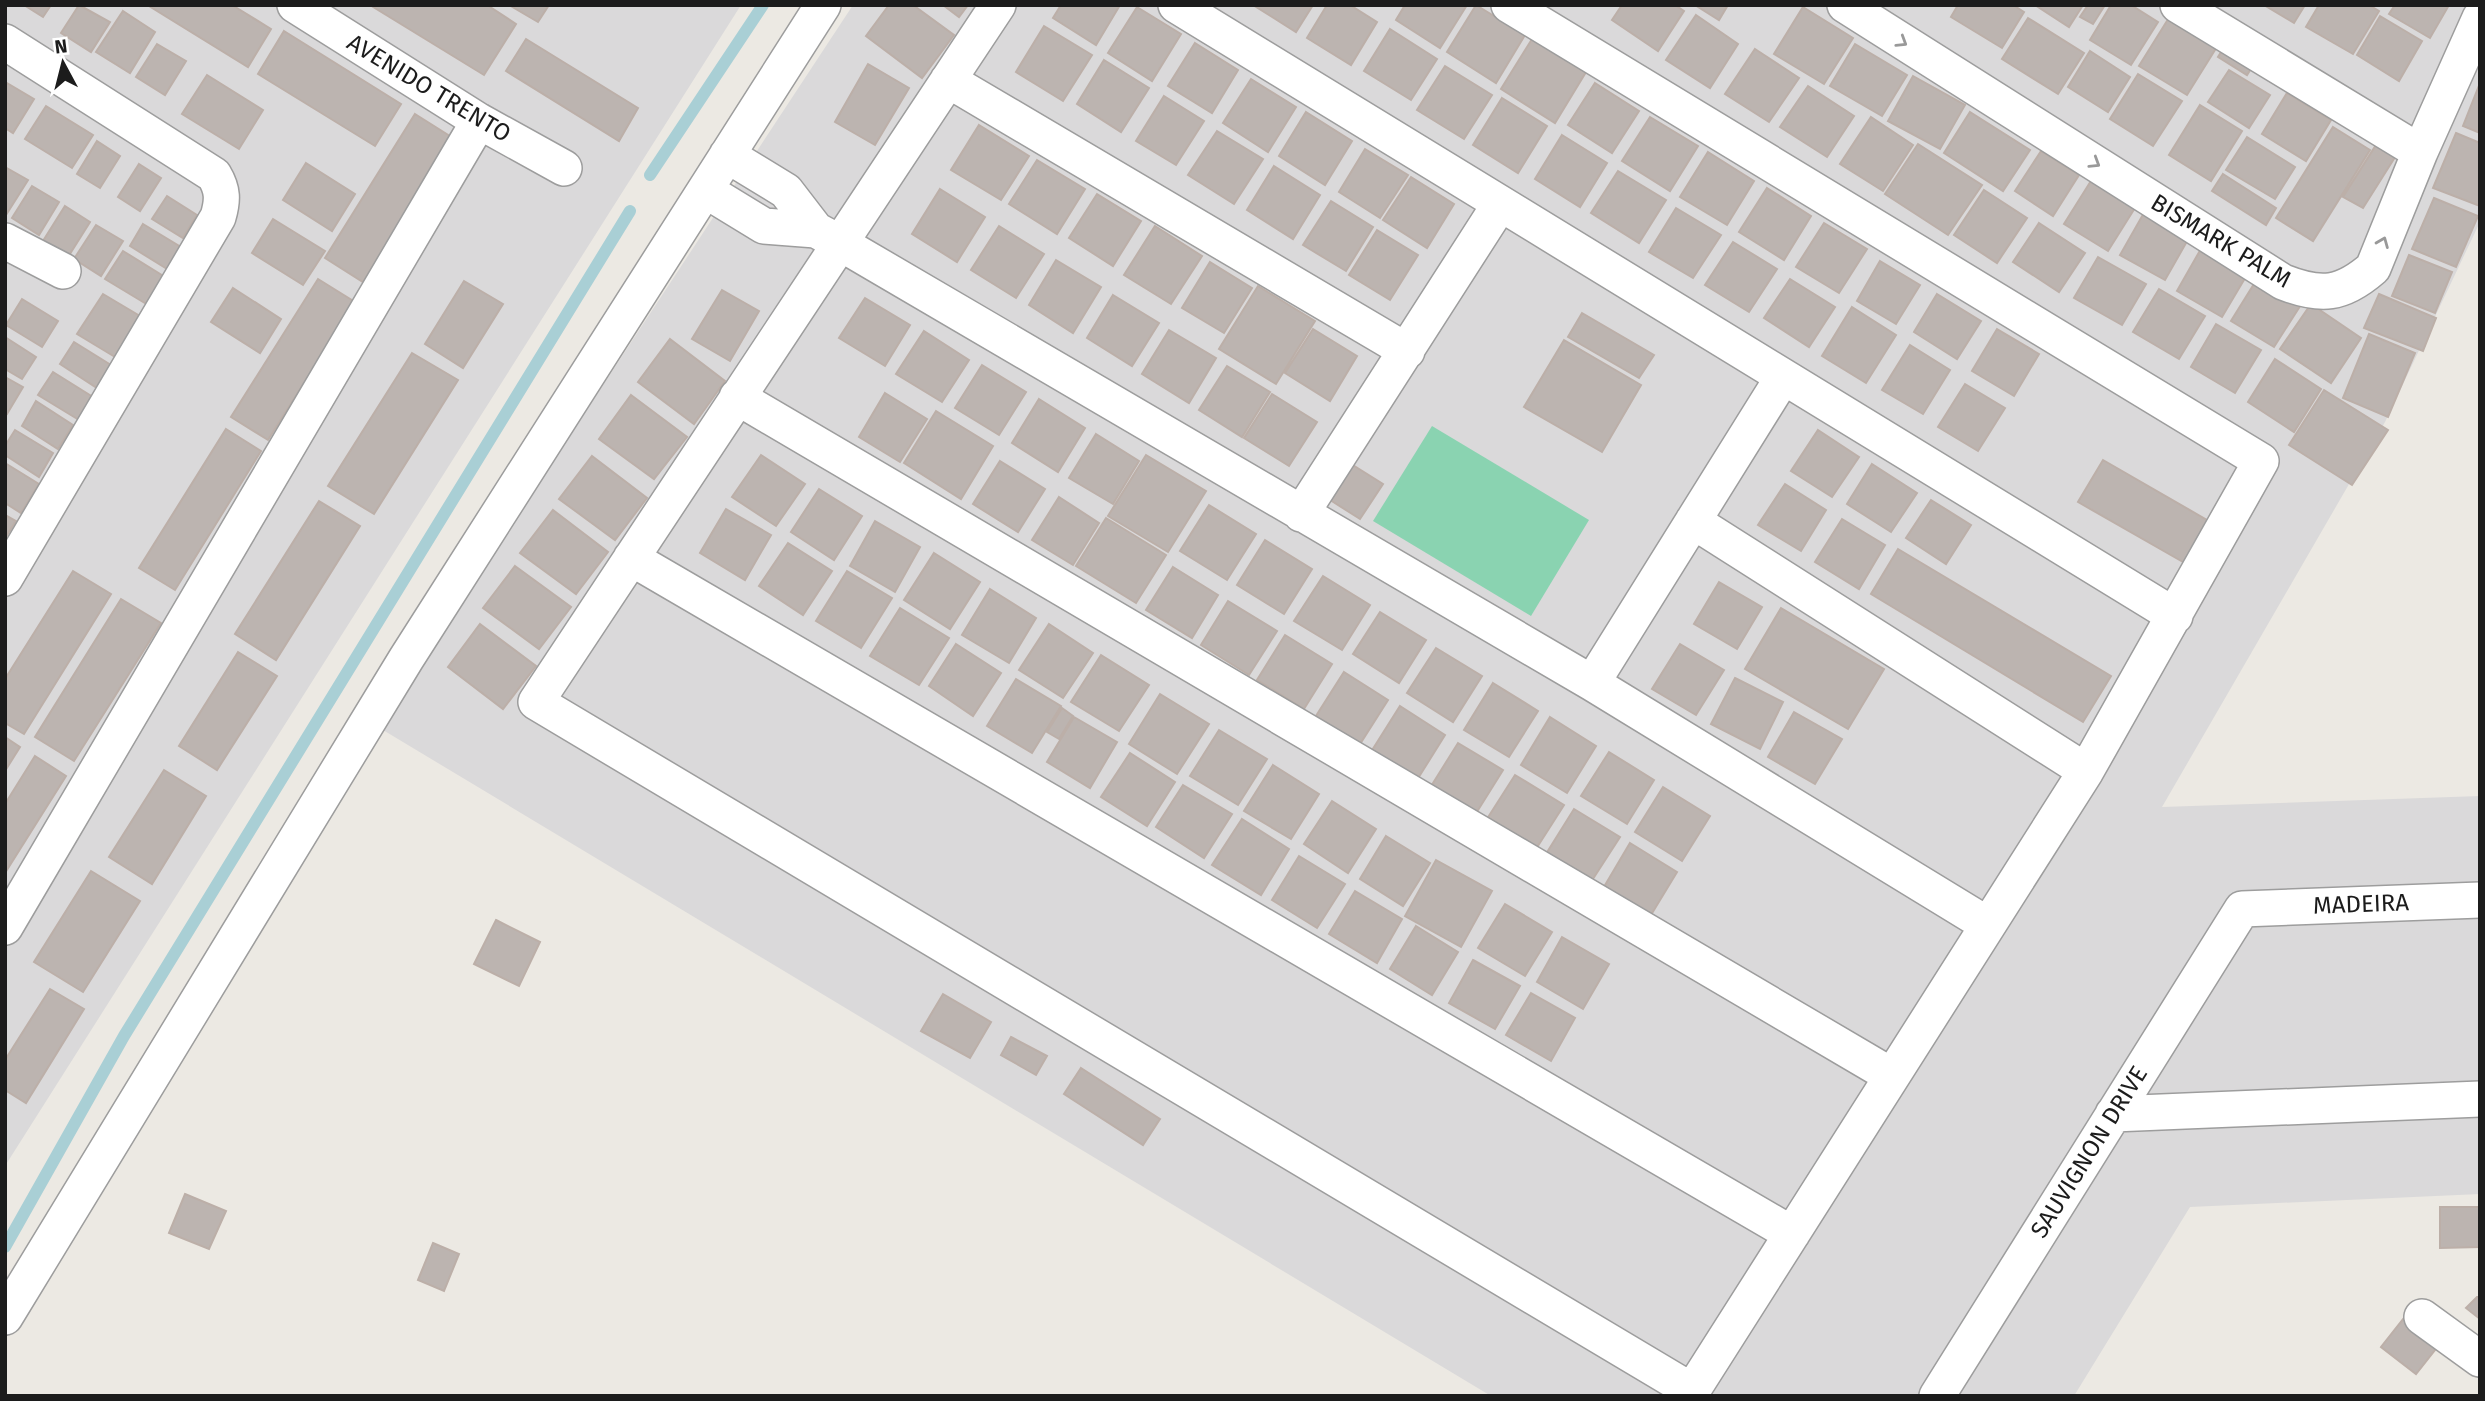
<svg xmlns="http://www.w3.org/2000/svg" width="2485" height="1401" viewBox="0 0 2485 1401" font-family="'Fira Sans',sans-serif">
	<style>
		.residential { fill: #dad9da }
		.pitch { fill: #8ad3b1 }
		.lines { fill: none; stroke-linecap: round; stroke-linejoin: round }
		.stream { stroke: #a9cfd5; stroke-width: 12 }
		.building { fill: #bcb4b0; stroke: #bcafa8; stroke-width: 2 }
		.minor-casing { stroke: #9d9d9d; stroke-width: 38 }
		.minor { stroke: #fff; stroke-width: 35 }
		.oneway { stroke: #999 }
		.labels { text-anchor: middle; stroke-width: 6; stroke-linejoin: round; paint-order: stroke }
		.street-label { font-size: 24px; fill: #1c1c1c; stroke: #fff }
	</style>
	<rect width="100%" height="100%" fill="#ece9e3"/>
	<path class="residential" d="M 5,5 L 741,5 L 5,1166 Z
		M 853,5 L 2480,5 L 2480,222 L 2385,422 L 2162,807 L 2480,796 L 2480,1194 L 2190,1207 L 2074,1396 L 1491,1396 L 378,727 Z"/>
	<path class="pitch" d="M 1432,426 L 1589,520 L 1531,616 L 1373,521 Z"/>
	<g class="lines">
		<path class="stream" d="M 650,175 L 763,5
			M 5,1247 L 124,1036 L 630,211"/>
	</g>
	<path class="building" d="M 24,5 L 51,5 L 43,17 Z
		M 79,5 L 110,22 L 91,52 L 61,33 Z
		M 232,5 L 271,29 L 248,67 L 149,6 Z
		M 370,5 L 487,5 L 516,24 L 484,75 Z
		M 509,5 L 549,5 L 538,22 Z
		M 889,5 L 913,5 L 954,35 L 922,78 L 866,36 Z
		M 943,5 L 968,5 L 959,17 Z
		M 1061,5 L 1120,5 L 1096,45 L 1053,18 Z
		M 1253,5 L 1313,5 L 1296,32 Z
		M 1327,5 L 1350,5 L 1377,22 L 1351,65 L 1307,38 Z
		M 1405,5 L 1467,5 L 1440,48 L 1396,20 Z
		M 1476,5 L 1525,35 L 1496,83 L 1447,52 Z
		M 1622,5 L 1675,5 L 1684,11 L 1658,51 L 1612,20 Z
		M 1695,5 L 1728,5 L 1719,20 Z
		M 1958,5 L 2013,5 L 2024,12 L 2002,48 L 1951,17 Z
		M 2035,5 L 2083,5 L 2069,27 Z
		M 2088,5 L 2105,5 L 2093,24 L 2080,17 Z
		M 2111,5 L 2131,5 L 2158,22 L 2131,65 L 2090,40 Z
		M 2264,5 L 2305,5 L 2294,23 Z
		M 2319,5 L 2369,5 L 2379,11 L 2353,54 L 2306,27 Z
		M 2395,5 L 2449,5 L 2430,38 L 2389,14 Z
		M 1137,7 L 1181,34 L 1152,81 L 1108,53 Z
		M 1803,7 L 1853,38 L 1824,84 L 1774,54 Z
		M 2175,8 L 2223,37 L 2187,95 L 2139,66 Z
		M 123,11 L 155,32 L 130,73 L 96,52 Z
		M 1696,15 L 1738,44 L 1710,88 L 1666,60 Z
		M 2380,16 L 2422,41 L 2399,81 L 2357,55 Z
		M 2028,18 L 2084,53 L 2058,94 L 2002,59 Z
		M 1044,26 L 1092,55 L 1063,101 L 1016,72 Z
		M 1390,29 L 1437,59 L 1411,100 L 1364,71 Z
		M 284,31 L 401,104 L 375,146 L 258,74 Z
		M 526,39 L 638,108 L 619,141 L 506,71 Z
		M 1532,39 L 1586,72 L 1555,123 L 1501,89 Z
		M 2228,41 L 2257,59 L 2247,75 L 2218,57 Z
		M 1195,43 L 1238,70 L 1212,113 L 1168,86 Z
		M 157,44 L 186,61 L 165,95 L 136,77 Z
		M 1855,44 L 1907,75 L 1882,116 L 1830,86 Z
		M 1755,49 L 1799,78 L 1769,122 L 1725,94 Z
		M 2090,51 L 2130,77 L 2108,112 L 2068,87 Z
		M 1104,60 L 1149,88 L 1121,132 L 1077,104 Z
		M 868,64 L 909,88 L 875,145 L 835,122 Z
		M 1445,66 L 1492,95 L 1464,139 L 1417,110 Z
		M 2229,70 L 2270,95 L 2249,128 L 2208,102 Z
		M 2138,74 L 2182,101 L 2153,146 L 2110,119 Z
		M 207,75 L 263,110 L 239,149 L 182,114 Z
		M 1913,76 L 1965,105 L 1940,149 L 1888,121 Z
		M 1251,79 L 1296,107 L 1268,152 L 1223,123 Z
		M 7,83 L 34,99 L 13,133 L 5,128 L 5,86 Z
		M 1595,83 L 1639,111 L 1612,153 L 1568,125 Z
		M 2480,83 L 2480,133 L 2463,126 Z
		M 1808,86 L 1854,116 L 1827,157 L 1780,127 Z
		M 2287,93 L 2331,120 L 2306,161 L 2262,134 Z
		M 1164,96 L 1204,121 L 1176,165 L 1136,141 Z
		M 1502,98 L 1547,126 L 1518,173 L 1473,145 Z
		M 2200,105 L 2242,131 L 2211,181 L 2169,155 Z
		M 46,106 L 93,135 L 72,168 L 25,139 Z
		M 1306,112 L 1352,141 L 1325,185 L 1279,156 Z
		M 1970,112 L 2030,150 L 2003,191 L 1944,153 Z
		M 415,114 L 453,138 L 363,282 L 325,258 Z
		M 1650,117 L 1698,146 L 1670,191 L 1622,161 Z
		M 1871,117 L 1913,145 L 1883,191 L 1840,164 Z
		M 979,125 L 1029,156 L 1001,200 L 951,170 Z
		M 2333,127 L 2370,150 L 2313,241 L 2276,218 Z
		M 1217,131 L 1263,159 L 1234,204 L 1188,175 Z
		M 2456,133 L 2480,143 L 2480,206 L 2433,188 Z
		M 2383,134 L 2402,146 L 2363,208 L 2343,197 Z
		M 1562,135 L 1607,163 L 1580,207 L 1535,179 Z
		M 2247,137 L 2295,167 L 2275,199 L 2226,170 Z
		M 97,141 L 120,156 L 100,188 L 77,174 Z
		M 1918,144 L 1982,185 L 1948,235 L 1885,194 Z
		M 1365,149 L 1408,175 L 1380,218 L 1339,192 Z
		M 2041,151 L 2079,175 L 2053,216 L 2015,191 Z
		M 1708,152 L 1754,181 L 1727,225 L 1680,197 Z
		M 1037,160 L 1085,189 L 1057,234 L 1009,204 Z
		M 306,163 L 355,194 L 332,231 L 283,200 Z
		M 139,164 L 161,178 L 140,211 L 118,197 Z
		M 1274,166 L 1320,195 L 1293,239 L 1247,210 Z
		M 5,167 L 28,180 L 6,215 L 5,215 Z
		M 1618,171 L 1666,200 L 1639,243 L 1591,213 Z
		M 2223,174 L 2276,208 L 2266,225 L 2212,191 Z
		M 2094,176 L 2138,203 L 2108,251 L 2064,224 Z
		M 1411,177 L 1454,204 L 1427,248 L 1383,220 Z
		M 32,186 L 59,202 L 39,235 L 12,218 Z
		M 1767,188 L 1811,216 L 1784,260 L 1739,232 Z
		M 940,189 L 985,217 L 957,262 L 912,234 Z
		M 1984,190 L 2027,218 L 1997,263 L 1954,235 Z
		M 1097,194 L 1141,221 L 1113,266 L 1069,238 Z
		M 167,196 L 197,215 L 183,238 L 152,219 Z
		M 2434,198 L 2478,216 L 2456,267 L 2412,249 Z
		M 1331,201 L 1373,227 L 1346,271 L 1303,245 Z
		M 65,206 L 90,222 L 68,257 L 43,241 Z
		M 1676,208 L 1721,235 L 1693,278 L 1649,252 Z
		M 2145,211 L 2190,236 L 2165,280 L 2120,255 Z
		M 273,219 L 325,251 L 303,285 L 252,253 Z
		M 1824,223 L 1867,249 L 1839,293 L 1796,267 Z
		M 2039,223 L 2085,253 L 2059,292 L 2013,262 Z
		M 143,224 L 181,247 L 167,269 L 130,246 Z
		M 96,225 L 123,241 L 101,276 L 74,259 Z
		M 999,226 L 1044,254 L 1016,298 L 971,270 Z
		M 1155,226 L 1202,256 L 1171,304 L 1124,275 Z
		M 1377,230 L 1418,255 L 1390,300 L 1349,275 Z
		M 1733,242 L 1777,269 L 1749,312 L 1705,285 Z
		M 2202,247 L 2248,273 L 2222,317 L 2177,291 Z
		M 123,251 L 165,277 L 148,305 L 105,279 Z
		M 2409,255 L 2452,272 L 2435,313 L 2392,296 Z
		M 2098,257 L 2146,284 L 2122,325 L 2074,298 Z
		M 1056,260 L 1101,287 L 1073,333 L 1029,305 Z
		M 1880,261 L 1920,285 L 1896,324 L 1857,301 Z
		M 1210,262 L 1252,288 L 1224,333 L 1182,308 Z
		M 2259,276 L 2302,303 L 2274,347 L 2231,321 Z
		M 318,279 L 355,302 L 268,440 L 231,417 Z
		M 1790,279 L 1835,307 L 1809,347 L 1764,318 Z
		M 464,281 L 503,304 L 463,368 L 425,344 Z
		M 1258,286 L 1315,321 L 1276,384 L 1219,349 Z
		M 233,288 L 281,319 L 260,353 L 211,322 Z
		M 2159,289 L 2205,316 L 2179,359 L 2133,332 Z
		M 722,290 L 759,311 L 730,361 L 692,339 Z
		M 103,294 L 140,316 L 115,357 L 77,334 Z
		M 1937,294 L 1981,321 L 1957,359 L 1914,332 Z
		M 2379,294 L 2436,318 L 2423,351 L 2364,328 Z
		M 1113,295 L 1159,323 L 1132,366 L 1087,338 Z
		M 865,298 L 910,325 L 885,366 L 839,338 Z
		M 22,299 L 58,321 L 42,347 L 6,325 Z
		M 2311,304 L 2361,338 L 2331,383 L 2280,349 Z
		M 1852,307 L 1896,335 L 1866,383 L 1822,356 Z
		M 1582,313 L 1654,355 L 1639,378 L 1568,337 Z
		M 2216,324 L 2261,350 L 2235,393 L 2191,367 Z
		M 1313,329 L 1357,356 L 1330,401 L 1285,373 Z
		M 1997,329 L 2039,354 L 2014,396 L 1972,371 Z
		M 1169,330 L 1216,358 L 1189,403 L 1142,374 Z
		M 924,331 L 969,360 L 942,402 L 896,374 Z
		M 2369,334 L 2415,353 L 2388,417 L 2343,398 Z
		M 5,337 L 36,357 L 22,379 L 5,369 Z
		M 670,339 L 725,381 L 694,424 L 638,382 Z
		M 1564,340 L 1641,385 L 1602,452 L 1524,407 Z
		M 74,342 L 111,365 L 97,388 L 60,364 Z
		M 1910,345 L 1950,370 L 1923,414 L 1882,390 Z
		M 412,353 L 458,380 L 374,514 L 328,486 Z
		M 2275,359 L 2321,389 L 2294,432 L 2248,402 Z
		M 982,365 L 1026,392 L 999,435 L 955,408 Z
		M 1227,366 L 1270,392 L 1242,437 L 1199,410 Z
		M 53,372 L 93,397 L 79,420 L 38,395 Z
		M 5,377 L 23,387 L 7,414 L 5,413 Z
		M 1965,384 L 2005,408 L 1978,451 L 1938,427 Z
		M 2324,390 L 2388,430 L 2352,485 L 2289,445 Z
		M 885,393 L 927,419 L 900,462 L 859,437 Z
		M 1272,394 L 1317,422 L 1289,466 L 1244,438 Z
		M 631,395 L 687,437 L 654,479 L 599,439 Z
		M 1039,399 L 1085,428 L 1058,472 L 1012,443 Z
		M 36,401 L 73,425 L 58,449 L 22,426 Z
		M 936,411 L 993,446 L 961,499 L 904,463 Z
		M 226,429 L 261,451 L 175,590 L 139,568 Z
		M 15,430 L 53,453 L 39,477 L 5,455 L 5,446 Z
		M 1818,430 L 1859,457 L 1832,497 L 1791,471 Z
		M 1096,434 L 1139,461 L 1113,504 L 1069,478 Z
		M 761,455 L 805,484 L 776,526 L 732,497 Z
		M 1146,455 L 1206,491 L 1168,552 L 1108,516 Z
		M 592,456 L 647,498 L 615,540 L 559,499 Z
		M 2103,460 L 2214,524 L 2190,566 L 2078,502 Z
		M 1000,461 L 1045,489 L 1018,532 L 973,504 Z
		M 1348,462 L 1383,484 L 1360,519 L 1327,498 Z
		M 5,463 L 39,484 L 21,513 L 5,503 Z
		M 1872,464 L 1917,493 L 1891,532 L 1847,504 Z
		M 1785,484 L 1826,510 L 1801,551 L 1758,525 Z
		M 819,489 L 862,516 L 834,560 L 791,532 Z
		M 1059,497 L 1099,523 L 1073,565 L 1032,540 Z
		M 1931,500 L 1971,525 L 1946,564 L 1906,538 Z
		M 319,501 L 360,526 L 276,660 L 235,634 Z
		M 1209,505 L 1256,534 L 1227,580 L 1180,551 Z
		M 726,509 L 771,535 L 745,580 L 700,553 Z
		M 553,510 L 608,552 L 576,594 L 520,553 Z
		M 5,515 L 16,521 L 5,538 Z
		M 1106,518 L 1166,555 L 1136,603 L 1076,566 Z
		M 1842,519 L 1885,545 L 1859,589 L 1815,562 Z
		M 875,521 L 920,547 L 895,592 L 850,566 Z
		M 1265,540 L 1312,569 L 1284,614 L 1237,585 Z
		M 788,543 L 832,571 L 803,615 L 759,586 Z
		M 1898,549 L 2111,676 L 2083,722 L 1871,594 Z
		M 934,553 L 980,582 L 950,629 L 904,600 Z
		M 515,566 L 571,607 L 539,649 L 483,608 Z
		M 1173,567 L 1218,595 L 1192,638 L 1146,610 Z
		M 73,571 L 111,594 L 24,734 L 5,723 L 5,679 Z
		M 847,571 L 892,598 L 861,648 L 816,621 Z
		M 1323,576 L 1370,605 L 1342,650 L 1294,621 Z
		M 1719,582 L 1762,607 L 1737,649 L 1694,624 Z
		M 990,589 L 1036,618 L 1009,663 L 962,635 Z
		M 121,599 L 161,623 L 74,761 L 35,737 Z
		M 1228,601 L 1277,631 L 1249,675 L 1201,645 Z
		M 900,608 L 949,638 L 919,685 L 870,656 Z
		M 1781,608 L 1884,669 L 1848,729 L 1745,669 Z
		M 1380,612 L 1426,640 L 1399,683 L 1353,654 Z
		M 480,624 L 536,666 L 503,709 L 448,667 Z
		M 1049,624 L 1093,653 L 1063,698 L 1019,670 Z
		M 1285,635 L 1332,664 L 1304,709 L 1257,680 Z
		M 956,644 L 1001,673 L 973,716 L 929,686 Z
		M 1680,644 L 1724,670 L 1696,715 L 1652,689 Z
		M 1436,648 L 1482,676 L 1453,722 L 1407,693 Z
		M 238,652 L 277,676 L 217,770 L 179,746 Z
		M 1101,655 L 1149,685 L 1119,731 L 1071,702 Z
		M 1344,672 L 1388,700 L 1360,744 L 1316,716 Z
		M 1735,678 L 1783,702 L 1760,749 L 1711,724 Z
		M 1016,679 L 1061,706 L 1032,753 L 987,726 Z
		M 1493,683 L 1538,711 L 1509,757 L 1464,730 Z
		M 1160,694 L 1209,724 L 1177,774 L 1129,744 Z
		M 1400,706 L 1445,735 L 1417,780 L 1371,752 Z
		M 1062,708 L 1073,716 L 1059,739 L 1047,732 Z
		M 1794,712 L 1842,739 L 1815,784 L 1768,757 Z
		M 1074,717 L 1117,742 L 1090,788 L 1047,762 Z
		M 1550,717 L 1596,746 L 1567,793 L 1521,765 Z
		M 1219,730 L 1267,759 L 1238,805 L 1190,776 Z
		M 5,737 L 20,747 L 5,771 Z
		M 1458,743 L 1503,770 L 1475,815 L 1430,788 Z
		M 1609,752 L 1654,780 L 1627,824 L 1581,796 Z
		M 1130,753 L 1175,782 L 1147,826 L 1101,797 Z
		M 35,756 L 66,776 L 5,873 L 5,804 Z
		M 1273,765 L 1319,794 L 1291,839 L 1244,811 Z
		M 164,770 L 206,796 L 152,884 L 109,857 Z
		M 1515,775 L 1564,805 L 1536,849 L 1487,819 Z
		M 1183,785 L 1232,814 L 1204,858 L 1156,827 Z
		M 1663,787 L 1710,816 L 1682,861 L 1635,832 Z
		M 1332,801 L 1376,829 L 1348,873 L 1304,844 Z
		M 1574,809 L 1620,837 L 1591,882 L 1546,854 Z
		M 1242,819 L 1289,849 L 1261,895 L 1212,865 Z
		M 1386,836 L 1430,863 L 1403,906 L 1360,879 Z
		M 1630,843 L 1677,872 L 1651,915 L 1604,887 Z
		M 1299,856 L 1345,884 L 1317,928 L 1272,900 Z
		M 1436,860 L 1492,891 L 1461,947 L 1405,916 Z
		M 91,871 L 140,901 L 83,992 L 34,962 Z
		M 1355,891 L 1402,919 L 1377,963 L 1329,934 Z
		M 1505,904 L 1552,932 L 1525,976 L 1478,948 Z
		M 496,920 L 540,942 L 519,986 L 474,964 Z
		M 1416,926 L 1458,952 L 1432,995 L 1390,969 Z
		M 1562,937 L 1609,964 L 1583,1009 L 1537,982 Z
		M 1473,960 L 1520,986 L 1495,1029 L 1449,1003 Z
		M 50,989 L 84,1009 L 26,1103 L 5,1090 L 5,1060 Z
		M 1531,993 L 1575,1018 L 1551,1061 L 1506,1035 Z
		M 943,994 L 991,1022 L 970,1058 L 921,1031 Z
		M 1011,1037 L 1047,1056 L 1036,1075 L 1001,1055 Z
		M 1081,1068 L 1160,1119 L 1143,1145 L 1064,1094 Z
		M 185,1194 L 226,1211 L 209,1249 L 169,1233 Z
		M 2440,1207 L 2480,1207 L 2480,1247 L 2440,1248 Z
		M 433,1243 L 459,1254 L 444,1291 L 418,1280 Z
		M 2477,1297 L 2480,1297 L 2480,1319 L 2466,1308 Z
		M 2404,1318 L 2439,1345 L 2416,1374 L 2381,1347 Z"/>
	<g class="lines">
		<g class="minor-casing">
			<path id="minor" d="M 295,5 L 479,121 L 564,168
				M 998,5 L 536,702 L 1692,1391 L 2086,771 L 2261,461 L 1509,5
				M 1176,5 L 2175,616
				M 1845,5 L 2283,282 C 2321,297 2342,295 2373,268 L 2420,152 L 2480,18
				M 2178,5 L 2420,152
				M 5,42 L 214,175 C 223,190 223,200 218,217 L 5,578
				M 948,80 L 1407,351
				M 727,155 L 786,191 L 816,230
				M 705,190 L 764,226 L 816,230 L 840,243 L 1592,683 L 1988,925
				M 5,241 L 63,271
				M 737,397 L 1892,1076
				M 1301,514 L 1500,204
				M 1693,521 L 2086,771
				M 631,558 L 1792,1234
				M 1592,683 L 1783,377
				M 5,927 L 479,121
				M 2113,1114 L 2480,1099
				M 5,1317 L 406,659 L 823,5
				M 2422,1317 L 2480,1359
				M 1937,1396 L 2242,909 L 2480,900"/>
		</g>
		<use href="#minor" class="minor"/>
	</g>
	<defs><path id="oneway-chevron" d="M-2-3.5L2.5 0L-2 3.5" fill="none" stroke-width="1.6" stroke-linecap="round" stroke-linejoin="round" transform="scale(1.75)"/></defs>
	<g class="oneway">
		<use href="#oneway-chevron" transform="translate(1902 42) rotate(32)"/>
		<use href="#oneway-chevron" transform="translate(2095 163) rotate(32)"/>
		<use href="#oneway-chevron" transform="translate(2383 242) rotate(-68)"/>
	</g>
	<g class="labels">
		<g class="street-label">
			<text transform="translate(429 88) rotate(31)" y="8">AVENIDO TRENTO</text>
			<text transform="translate(2221 241) rotate(31)" y="8">BISMARK PALM</text>
			<text transform="translate(2361 904) rotate(-2)" y="8">MADEIRA</text>
			<text transform="translate(2089 1152) rotate(-58)" y="8">SAUVIGNON DRIVE</text>
		</g>
	</g>
	<rect width="2485" height="1401" fill="none" stroke="#1c1c1c" stroke-width="14"/>
	<g transform="translate(63 63) rotate(353)" stroke="#ffffff" stroke-width="5" paint-order="stroke">
	<path d="M0-5L12 26L0 18L-12 26Z" fill="#1c1c1c"/>
	<text y="-10" font-size="19" font-weight="bold" text-anchor="middle" fill="#1c1c1c">N</text>
	</g>
</svg>
